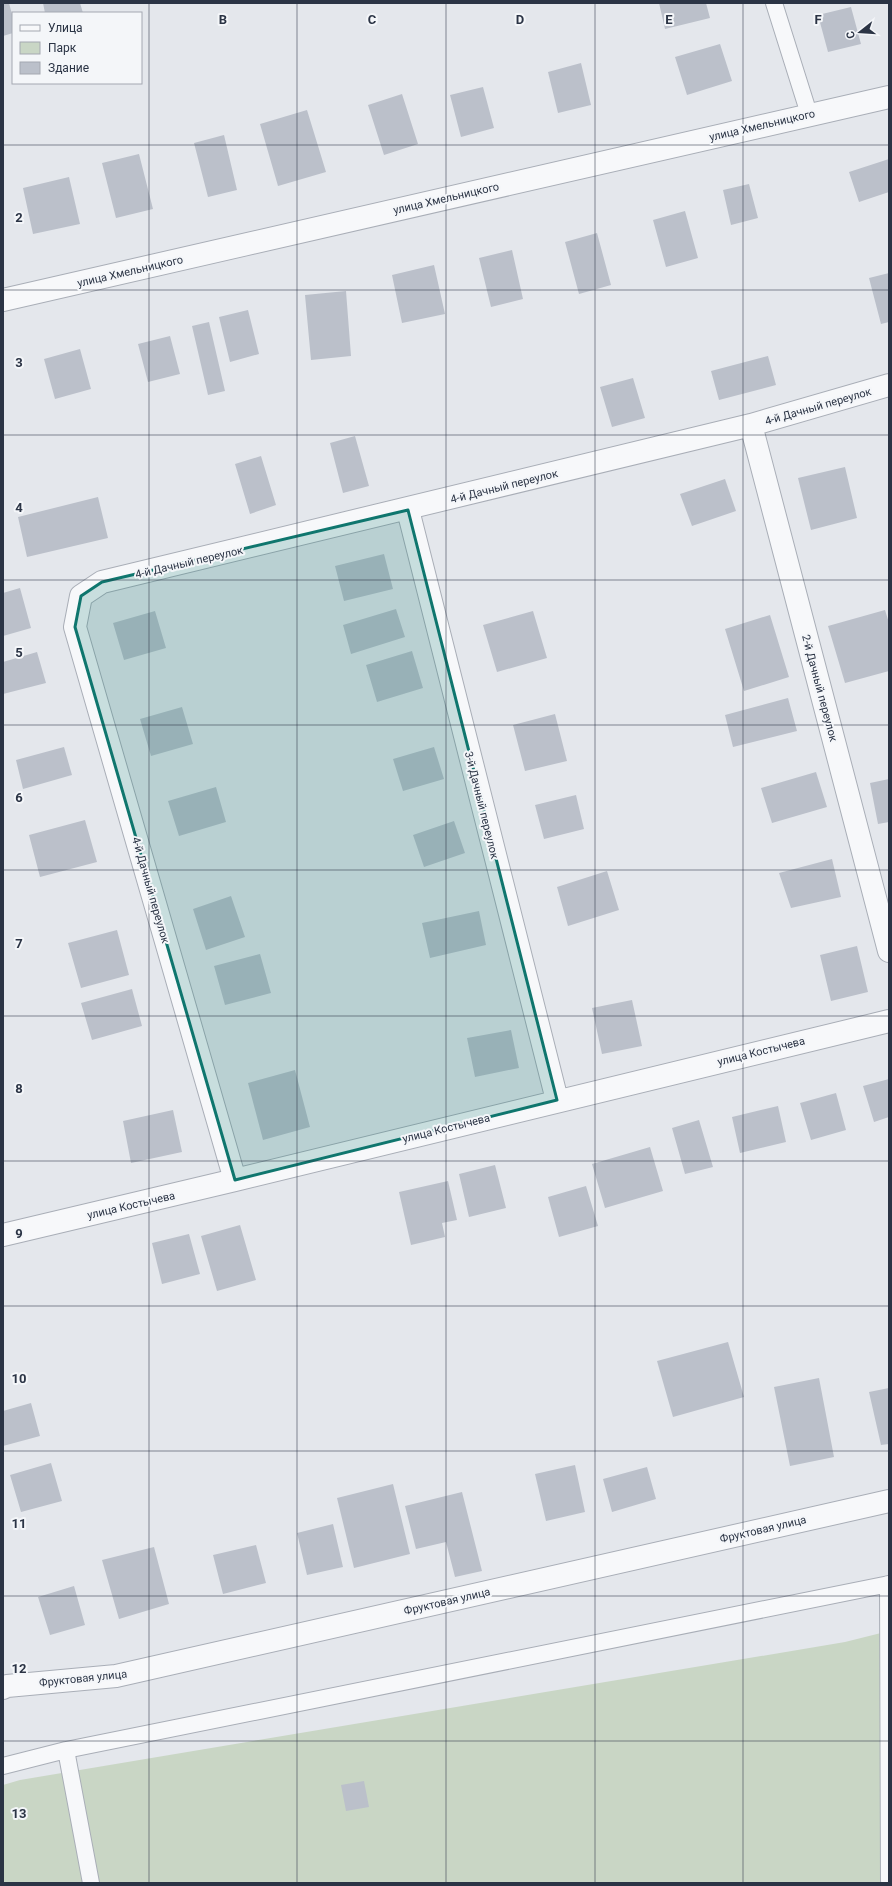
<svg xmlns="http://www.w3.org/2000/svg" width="892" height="1886" viewBox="0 0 892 1886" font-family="Roboto,sans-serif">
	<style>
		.green { fill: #c9d6c5 }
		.building { fill: #bbc0ca }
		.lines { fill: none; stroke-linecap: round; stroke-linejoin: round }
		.service-casing { stroke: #a9aeb7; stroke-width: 18 }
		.minor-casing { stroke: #a9aeb7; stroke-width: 24 }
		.service { stroke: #f7f8fa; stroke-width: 16 }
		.minor { stroke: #f7f8fa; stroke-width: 22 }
		.marked { fill: #0f766e; fill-opacity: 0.2; stroke: #0f766e; stroke-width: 3; stroke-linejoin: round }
		.grid { fill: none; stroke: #2b3445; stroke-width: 1; stroke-opacity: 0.55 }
		.labels { text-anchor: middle; stroke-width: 4; stroke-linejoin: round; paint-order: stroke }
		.street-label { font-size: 11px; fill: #2b3445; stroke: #f4f6f9 }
		.grid-label { font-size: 13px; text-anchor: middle; font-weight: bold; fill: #2b3445; stroke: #f4f6f9; stroke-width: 4; stroke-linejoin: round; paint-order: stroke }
	</style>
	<rect width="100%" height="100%" fill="#e4e7ec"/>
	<path class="green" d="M 889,1631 L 889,1883 L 3,1883 L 3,1785 L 20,1780 L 845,1642 Z"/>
	<path class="building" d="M 3,3 L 9,3 L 13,18 L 13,33 L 3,36 Z
		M 43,3 L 80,3 L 83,13 L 45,13 Z
		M 659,3 L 706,3 L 710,18 L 665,29 Z
		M 851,7 L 861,44 L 828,52 L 818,15 Z
		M 720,44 L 732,81 L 687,95 L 675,57 Z
		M 581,63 L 591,105 L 558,113 L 548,72 Z
		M 483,87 L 494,128 L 461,137 L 450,95 Z
		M 402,94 L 418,144 L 384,155 L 368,105 Z
		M 307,110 L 326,172 L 278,186 L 260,124 Z
		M 224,135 L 237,190 L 208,197 L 194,143 Z
		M 139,154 L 153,209 L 116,218 L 102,163 Z
		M 889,159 L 889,192 L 859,202 L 849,172 Z
		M 69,177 L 80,224 L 33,234 L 23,188 Z
		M 749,184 L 758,218 L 731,225 L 723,190 Z
		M 685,211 L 698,258 L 666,267 L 653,220 Z
		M 597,233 L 611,285 L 579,294 L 565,242 Z
		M 512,250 L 523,299 L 491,307 L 479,258 Z
		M 434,265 L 445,314 L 402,323 L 392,275 Z
		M 889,273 L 889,322 L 881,324 L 869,278 Z
		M 346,291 L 351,356 L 311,360 L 305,295 Z
		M 248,310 L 259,354 L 230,362 L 219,317 Z
		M 209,322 L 225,391 L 208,395 L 192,326 Z
		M 170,336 L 180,374 L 148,382 L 138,344 Z
		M 80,349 L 91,389 L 55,399 L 44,359 Z
		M 768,356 L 776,385 L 719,400 L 711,371 Z
		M 633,378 L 645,418 L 612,427 L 600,387 Z
		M 355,436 L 369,486 L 343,493 L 330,443 Z
		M 261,456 L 276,505 L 250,514 L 235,464 Z
		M 845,467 L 857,518 L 811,530 L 798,478 Z
		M 725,479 L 736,511 L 692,526 L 680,494 Z
		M 98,497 L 108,538 L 27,557 L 18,517 Z
		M 384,554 L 393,589 L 344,601 L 335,566 Z
		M 20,588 L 31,628 L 3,636 L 3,593 Z
		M 396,609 L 405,637 L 351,654 L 343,625 Z
		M 885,610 L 889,623 L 889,671 L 845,683 L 828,626 Z
		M 155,611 L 166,648 L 124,660 L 113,623 Z
		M 533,611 L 547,658 L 497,672 L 483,625 Z
		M 770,615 L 789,677 L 744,691 L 725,629 Z
		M 412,651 L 423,688 L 377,702 L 366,665 Z
		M 37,652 L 46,683 L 3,694 L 3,662 Z
		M 788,698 L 797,731 L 733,747 L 725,715 Z
		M 182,707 L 193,744 L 151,756 L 140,719 Z
		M 555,714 L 567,761 L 525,771 L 513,725 Z
		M 64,747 L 72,775 L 23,789 L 16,760 Z
		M 434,747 L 444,779 L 403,791 L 393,759 Z
		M 816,772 L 827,807 L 772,823 L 761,788 Z
		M 889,779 L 889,822 L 878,824 L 870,783 Z
		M 216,787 L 226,822 L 179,836 L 168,801 Z
		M 576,795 L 584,829 L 544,839 L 535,805 Z
		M 85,820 L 97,862 L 40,877 L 29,835 Z
		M 454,821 L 465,853 L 424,867 L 413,835 Z
		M 832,859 L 841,897 L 791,908 L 779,873 Z
		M 607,871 L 619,910 L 568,926 L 557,887 Z
		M 231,896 L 245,937 L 206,950 L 193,909 Z
		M 479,911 L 486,945 L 430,958 L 422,923 Z
		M 117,930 L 129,975 L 81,988 L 68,943 Z
		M 857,946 L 868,992 L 831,1001 L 820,955 Z
		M 260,954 L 271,993 L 225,1005 L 214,966 Z
		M 132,989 L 142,1026 L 92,1040 L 81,1003 Z
		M 632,1000 L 642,1046 L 602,1054 L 592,1008 Z
		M 511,1030 L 519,1068 L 475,1077 L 467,1038 Z
		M 295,1070 L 310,1127 L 263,1140 L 248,1083 Z
		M 889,1079 L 889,1117 L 874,1122 L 863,1086 Z
		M 836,1093 L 846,1130 L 811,1140 L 800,1103 Z
		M 778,1106 L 786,1142 L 740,1153 L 732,1117 Z
		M 173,1110 L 182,1152 L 131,1163 L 123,1121 Z
		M 699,1120 L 713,1167 L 685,1174 L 672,1128 Z
		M 650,1147 L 663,1191 L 605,1208 L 592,1164 Z
		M 495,1165 L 506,1208 L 469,1217 L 459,1174 Z
		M 448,1181 L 457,1220 L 442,1223 L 445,1237 L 411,1245 L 399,1192 Z
		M 586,1186 L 598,1226 L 559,1237 L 548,1197 Z
		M 240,1225 L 256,1280 L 217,1291 L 201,1236 Z
		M 189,1234 L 200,1274 L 162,1284 L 152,1243 Z
		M 728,1342 L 744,1397 L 673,1417 L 657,1361 Z
		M 819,1378 L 834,1457 L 790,1466 L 774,1387 Z
		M 889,1388 L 889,1444 L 881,1445 L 869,1392 Z
		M 31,1403 L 40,1436 L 3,1446 L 3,1411 Z
		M 51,1463 L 62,1501 L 21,1512 L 10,1475 Z
		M 575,1465 L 585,1512 L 546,1521 L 535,1474 Z
		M 647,1467 L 656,1499 L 612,1512 L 603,1479 Z
		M 393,1484 L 410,1554 L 354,1568 L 337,1498 Z
		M 462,1492 L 482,1571 L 455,1577 L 446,1542 L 416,1549 L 405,1506 Z
		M 333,1524 L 343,1567 L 307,1575 L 297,1533 Z
		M 256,1545 L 266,1583 L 223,1594 L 213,1555 Z
		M 154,1547 L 169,1604 L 119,1619 L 102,1560 Z
		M 74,1586 L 85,1625 L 50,1635 L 38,1597 Z
		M 364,1781 L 369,1807 L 346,1811 L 341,1785 Z"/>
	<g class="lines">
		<g class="service-casing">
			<path id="service" d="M 774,3 L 809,114
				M 888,1584 L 889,1881
				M 66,1750 L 91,1883
				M 3,1766 L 66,1750 L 889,1584"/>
		</g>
		<g class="minor-casing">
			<path id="minor" d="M 3,300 L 889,97
				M 751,425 L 889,951
				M 408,510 L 557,1100
				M 235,1180 L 75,627 L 81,596 L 102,582 L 751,425 L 889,385
				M 3,1235 L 235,1180 L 889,1021
				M 3,1688 L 7,1686 L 116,1676 L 889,1501"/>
		</g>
		<use href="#service" class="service"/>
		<use href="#minor" class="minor"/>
	</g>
	<path class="marked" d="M 408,510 L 557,1100 L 235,1180 L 75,627 L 81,596 L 102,582 Z"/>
	<path class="grid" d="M 149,3 L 149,1883M 297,3 L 297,1883M 446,3 L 446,1883M 595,3 L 595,1883M 743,3 L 743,1883M 3,145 L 889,145M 3,290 L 889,290M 3,435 L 889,435M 3,580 L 889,580M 3,725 L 889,725M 3,870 L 889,870M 3,1016 L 889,1016M 3,1161 L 889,1161M 3,1306 L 889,1306M 3,1451 L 889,1451M 3,1596 L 889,1596M 3,1741 L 889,1741"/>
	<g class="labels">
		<g class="street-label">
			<text transform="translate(762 125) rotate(-13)" y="4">улица Хмельницкого</text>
			<text transform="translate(446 198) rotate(-13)" y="4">улица Хмельницкого</text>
			<text transform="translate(130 271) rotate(-13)" y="4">улица Хмельницкого</text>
			<text transform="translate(818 406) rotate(-16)" y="4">4-й Дачный переулок</text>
			<text transform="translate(504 486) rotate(-14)" y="4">4-й Дачный переулок</text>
			<text transform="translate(189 562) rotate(-13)" y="4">4-й Дачный переулок</text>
			<text transform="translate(820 688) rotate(75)" y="4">2-й Дачный переулок</text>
			<text transform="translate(482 805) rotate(76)" y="4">3-й Дачный переулок</text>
			<text transform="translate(151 890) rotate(74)" y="4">4-й Дачный переулок</text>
			<text transform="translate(761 1051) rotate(-14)" y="4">улица Костычева</text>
			<text transform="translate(446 1128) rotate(-14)" y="4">улица Костычева</text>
			<text transform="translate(131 1205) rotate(-13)" y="4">улица Костычева</text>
			<text transform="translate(763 1529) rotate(-13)" y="4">Фруктовая улица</text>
			<text transform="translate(447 1601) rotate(-13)" y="4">Фруктовая улица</text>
			<text transform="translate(83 1678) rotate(-6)" y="4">Фруктовая улица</text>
		</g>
	</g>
	<g class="grid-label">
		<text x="223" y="24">B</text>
		<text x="372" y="24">C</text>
		<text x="520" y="24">D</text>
		<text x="669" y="24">E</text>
		<text x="818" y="24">F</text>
		<text x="19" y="222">2</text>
		<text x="19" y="367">3</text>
		<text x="19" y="512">4</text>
		<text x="19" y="657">5</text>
		<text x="19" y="802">6</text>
		<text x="19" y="948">7</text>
		<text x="19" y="1093">8</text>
		<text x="19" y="1238">9</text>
		<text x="19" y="1383">10</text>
		<text x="19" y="1528">11</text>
		<text x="19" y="1673">12</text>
		<text x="19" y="1818">13</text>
	</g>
	<rect width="892" height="1886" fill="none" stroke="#2b3445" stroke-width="8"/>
	<rect x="12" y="12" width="130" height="72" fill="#f4f6f9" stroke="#a4a8b1"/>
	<rect x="20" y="25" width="20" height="6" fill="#f7f8fa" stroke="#a4a8b1"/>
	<text x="48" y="32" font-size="12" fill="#2b3445">Улица</text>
	<rect x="20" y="42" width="20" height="12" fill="#c9d6c5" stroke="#a4a8b1"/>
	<text x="48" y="52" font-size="12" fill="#2b3445">Парк</text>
	<rect x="20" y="62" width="20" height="12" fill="#bbc0ca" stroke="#a4a8b1"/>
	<text x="48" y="72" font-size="12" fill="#2b3445">Здание</text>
	<g transform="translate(860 32) rotate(253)" stroke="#f4f6f9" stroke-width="3" paint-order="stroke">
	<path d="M0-3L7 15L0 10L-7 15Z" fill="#2b3445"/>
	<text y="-6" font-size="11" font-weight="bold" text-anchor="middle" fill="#2b3445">С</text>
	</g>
</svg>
